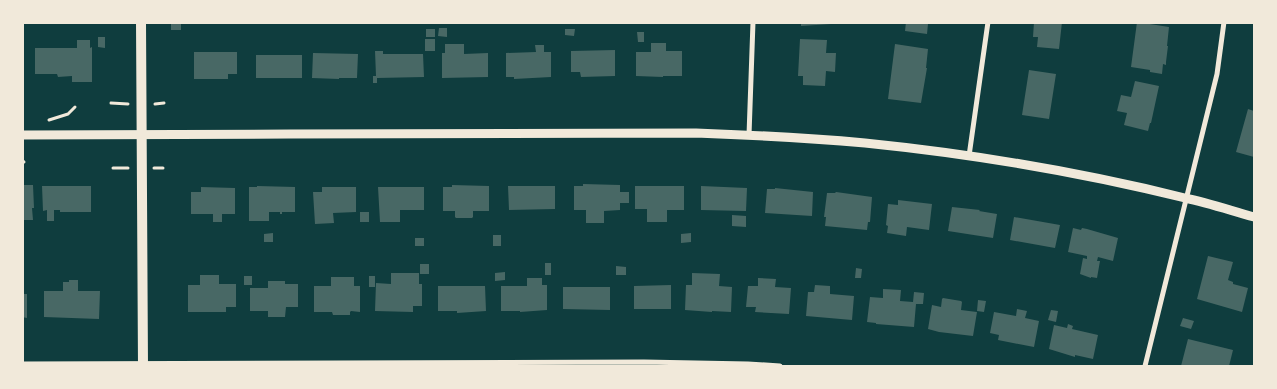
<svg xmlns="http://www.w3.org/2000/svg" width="1277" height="389" viewBox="0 0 1277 389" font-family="'Source Serif 4',serif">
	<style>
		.building { fill: #486865 }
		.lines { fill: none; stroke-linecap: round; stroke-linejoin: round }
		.path { stroke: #f1e9da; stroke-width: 3 }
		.minor { stroke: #f1e9da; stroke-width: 5 }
		.tertiary { stroke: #f1e9da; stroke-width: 9 }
		.secondary { stroke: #f1e9da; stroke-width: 10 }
	</style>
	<rect width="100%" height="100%" fill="#0f3d3e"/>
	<path class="building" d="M 171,22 L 181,22 L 181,30 L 171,30 Z
		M 801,22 L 831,22 L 831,24 L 801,26 Z
		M 906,22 L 933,22 L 932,24 L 928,24 L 927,34 L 905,31 Z
		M 1034,22 L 1062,22 L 1059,49 L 1037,47 L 1038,37 L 1033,37 Z
		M 1137,22 L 1169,27 L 1167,46 L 1168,46 L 1166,62 L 1166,65 L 1163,64 L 1162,74 L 1150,72 L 1150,70 L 1131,67 Z
		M 439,28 L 447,28 L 447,37 L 438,36 Z
		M 426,29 L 435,29 L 435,37 L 426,37 Z
		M 565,29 L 575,29 L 574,36 L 565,35 Z
		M 637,32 L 644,32 L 644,42 L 638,42 Z
		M 98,37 L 105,37 L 105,48 L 98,47 Z
		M 425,39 L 435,39 L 435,51 L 425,51 Z
		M 800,39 L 827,40 L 826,53 L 836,53 L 835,72 L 826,71 L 825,86 L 803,85 L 803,76 L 798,76 Z
		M 77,40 L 90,40 L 90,48 L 92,47 L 92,82 L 72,82 L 72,76 L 58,77 L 57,74 L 35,74 L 35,48 L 77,48 Z
		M 651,43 L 666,43 L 666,51 L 682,51 L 682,76 L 663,76 L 663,77 L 636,76 L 636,52 L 651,52 Z
		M 445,44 L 464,44 L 464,54 L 488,53 L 488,77 L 442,78 L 442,53 L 445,53 Z
		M 895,44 L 928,49 L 926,68 L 927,68 L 921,103 L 888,99 Z
		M 535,45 L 544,45 L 544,52 L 551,52 L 551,77 L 514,79 L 514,77 L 506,77 L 506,53 L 536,52 Z
		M 615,50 L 615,76 L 581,77 L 580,72 L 571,72 L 571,51 Z
		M 375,51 L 383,51 L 383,54 L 423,54 L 424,77 L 377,78 L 377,83 L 373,83 L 373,76 L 376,76 Z
		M 194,52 L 237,52 L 237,74 L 228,74 L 228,79 L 194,79 Z
		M 313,53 L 358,54 L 357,78 L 339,78 L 339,79 L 312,78 Z
		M 256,55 L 302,55 L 302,78 L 256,78 Z
		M 1029,70 L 1056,74 L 1049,119 L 1022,115 Z
		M 1135,81 L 1159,86 L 1151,123 L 1150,123 L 1148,131 L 1124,125 L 1127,113 L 1117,111 L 1121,95 L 1131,97 Z
		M 1248,109 L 1254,111 L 1254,157 L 1236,152 Z
		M 583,184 L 620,185 L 620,192 L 629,192 L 629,203 L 620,203 L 620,210 L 604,211 L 604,223 L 586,223 L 586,210 L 574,210 L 574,186 L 583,186 Z
		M 22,185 L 33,185 L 34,208 L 32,208 L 33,220 L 22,220 Z
		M 452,185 L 489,186 L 489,211 L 473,211 L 473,217 L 472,218 L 456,218 L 455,217 L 455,211 L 443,211 L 443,187 L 452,187 Z
		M 42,186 L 91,186 L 91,212 L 60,212 L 60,210 L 54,210 L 54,221 L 47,221 L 47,210 L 43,211 Z
		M 257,186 L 295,187 L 295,212 L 282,212 L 282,214 L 280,214 L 280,212 L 269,212 L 269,221 L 249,221 L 249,187 L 257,187 Z
		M 508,186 L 555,186 L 555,209 L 509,210 Z
		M 635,186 L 684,186 L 684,210 L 667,210 L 667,222 L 647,222 L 647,209 L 635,209 Z
		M 701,186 L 747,188 L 746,211 L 701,210 Z
		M 201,187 L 235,188 L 235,214 L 222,214 L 222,222 L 213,222 L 213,214 L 191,214 L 191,192 L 201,192 Z
		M 322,187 L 356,187 L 356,212 L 333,213 L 334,223 L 315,224 L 313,192 L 322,192 Z
		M 378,187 L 424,187 L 424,210 L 400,210 L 400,222 L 380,222 Z
		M 775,188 L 813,192 L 812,216 L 765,213 L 767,189 L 775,189 Z
		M 836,192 L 872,197 L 870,222 L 868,222 L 867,230 L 825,226 L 826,217 L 824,217 L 827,193 L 835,193 Z
		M 898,200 L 932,204 L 929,230 L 907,227 L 906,236 L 887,233 L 888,226 L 886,225 L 888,204 L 898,205 Z
		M 952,207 L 980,210 L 979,211 L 997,214 L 993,238 L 948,231 Z
		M 360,212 L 369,212 L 369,222 L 360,222 Z
		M 732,215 L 746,216 L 746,227 L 732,226 Z
		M 1014,217 L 1060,225 L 1055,248 L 1010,240 Z
		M 1073,228 L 1081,230 L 1082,228 L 1087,229 L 1118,238 L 1113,261 L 1098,257 L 1097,261 L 1100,261 L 1097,278 L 1091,277 L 1091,278 L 1080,274 L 1083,258 L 1087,259 L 1087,256 L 1068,252 Z
		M 273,233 L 273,242 L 264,242 L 264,234 Z
		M 691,233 L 691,242 L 681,243 L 681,234 Z
		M 493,235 L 501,235 L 501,246 L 493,246 Z
		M 415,238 L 424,238 L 424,246 L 415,246 Z
		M 1208,256 L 1233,262 L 1228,280 L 1233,282 L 1233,284 L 1248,288 L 1242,312 L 1197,299 Z
		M 545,263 L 551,263 L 551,275 L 545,275 Z
		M 420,264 L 429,264 L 429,274 L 420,274 Z
		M 616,266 L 626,267 L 626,275 L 616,275 Z
		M 856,268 L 862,269 L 861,278 L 855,278 Z
		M 505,272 L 505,280 L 495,281 L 495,273 Z
		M 391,273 L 419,273 L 419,284 L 422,284 L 422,306 L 413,306 L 413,312 L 375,311 L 376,283 L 391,284 Z
		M 692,273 L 720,274 L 719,286 L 732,287 L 731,312 L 712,311 L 712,312 L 685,310 L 686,285 L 692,285 Z
		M 200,275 L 219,275 L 219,284 L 236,284 L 236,307 L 226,307 L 226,312 L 188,312 L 188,285 L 200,285 Z
		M 244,276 L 252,276 L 252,285 L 244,285 Z
		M 369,276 L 375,276 L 375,287 L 369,287 Z
		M 331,277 L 354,277 L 354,286 L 360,286 L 360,312 L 351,311 L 350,312 L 350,315 L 333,315 L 332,312 L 314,312 L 314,286 L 331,286 Z
		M 527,278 L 542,278 L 542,285 L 547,285 L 547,310 L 520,312 L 520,311 L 501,311 L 501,286 L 527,286 Z
		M 758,278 L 776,279 L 775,287 L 791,288 L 789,314 L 755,312 L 756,307 L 746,307 L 748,286 L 758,286 Z
		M 69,280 L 78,280 L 78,291 L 100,291 L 99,319 L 44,317 L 44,291 L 63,291 L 63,282 L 69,282 Z
		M 268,281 L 285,281 L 285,284 L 298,284 L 298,307 L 286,307 L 285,317 L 268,317 L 268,311 L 250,311 L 250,288 L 268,288 Z
		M 671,285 L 671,309 L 634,309 L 634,286 Z
		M 815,285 L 830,286 L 830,294 L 854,296 L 852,320 L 806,316 L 808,292 L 814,292 Z
		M 438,286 L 485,286 L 486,311 L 457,313 L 457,311 L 438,311 Z
		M 563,287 L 610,287 L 610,310 L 563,309 Z
		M 883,289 L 901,290 L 900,301 L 913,302 L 914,292 L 924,293 L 923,304 L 916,304 L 914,327 L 876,324 L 876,323 L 867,322 L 870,297 L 883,298 Z
		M 22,294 L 27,294 L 27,318 L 22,317 Z
		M 943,298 L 961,301 L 962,302 L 961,310 L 977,312 L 973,336 L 939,332 L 928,329 L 932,305 L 941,307 L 942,299 Z
		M 978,300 L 986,301 L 984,312 L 977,311 Z
		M 1017,309 L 1027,311 L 1025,318 L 1039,321 L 1034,347 L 998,340 L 999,335 L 990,333 L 994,312 L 1016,316 Z
		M 1051,310 L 1058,311 L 1056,322 L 1048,320 Z
		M 1183,318 L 1194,321 L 1191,329 L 1180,326 Z
		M 1068,324 L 1073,326 L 1072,329 L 1098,335 L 1093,359 L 1075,355 L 1075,357 L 1049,349 L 1054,325 L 1067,328 Z
		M 1188,339 L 1233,350 L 1229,366 L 1181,366 Z"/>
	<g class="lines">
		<path class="path" d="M 111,103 L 128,104
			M 155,104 L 164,103
			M 49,120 L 68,114 L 75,107
			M 22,160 L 24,162
			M 113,168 L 128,168
			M 154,168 L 163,168"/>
		<path class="minor" d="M 749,135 L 753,22
			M 969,156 L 988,22
			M 22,364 L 644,362 L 748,364 L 780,366
			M 1145,366 L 1217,74 L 1224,22"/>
		<path class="tertiary" d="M 22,135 L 290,134 L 696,133 C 752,135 809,138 865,143 C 973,154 1080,172 1185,198 C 1209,203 1232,211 1254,217"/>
		<path class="secondary" d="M 141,22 L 143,366"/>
	</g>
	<rect width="1277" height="389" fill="none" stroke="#f1e9da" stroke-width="48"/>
</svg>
